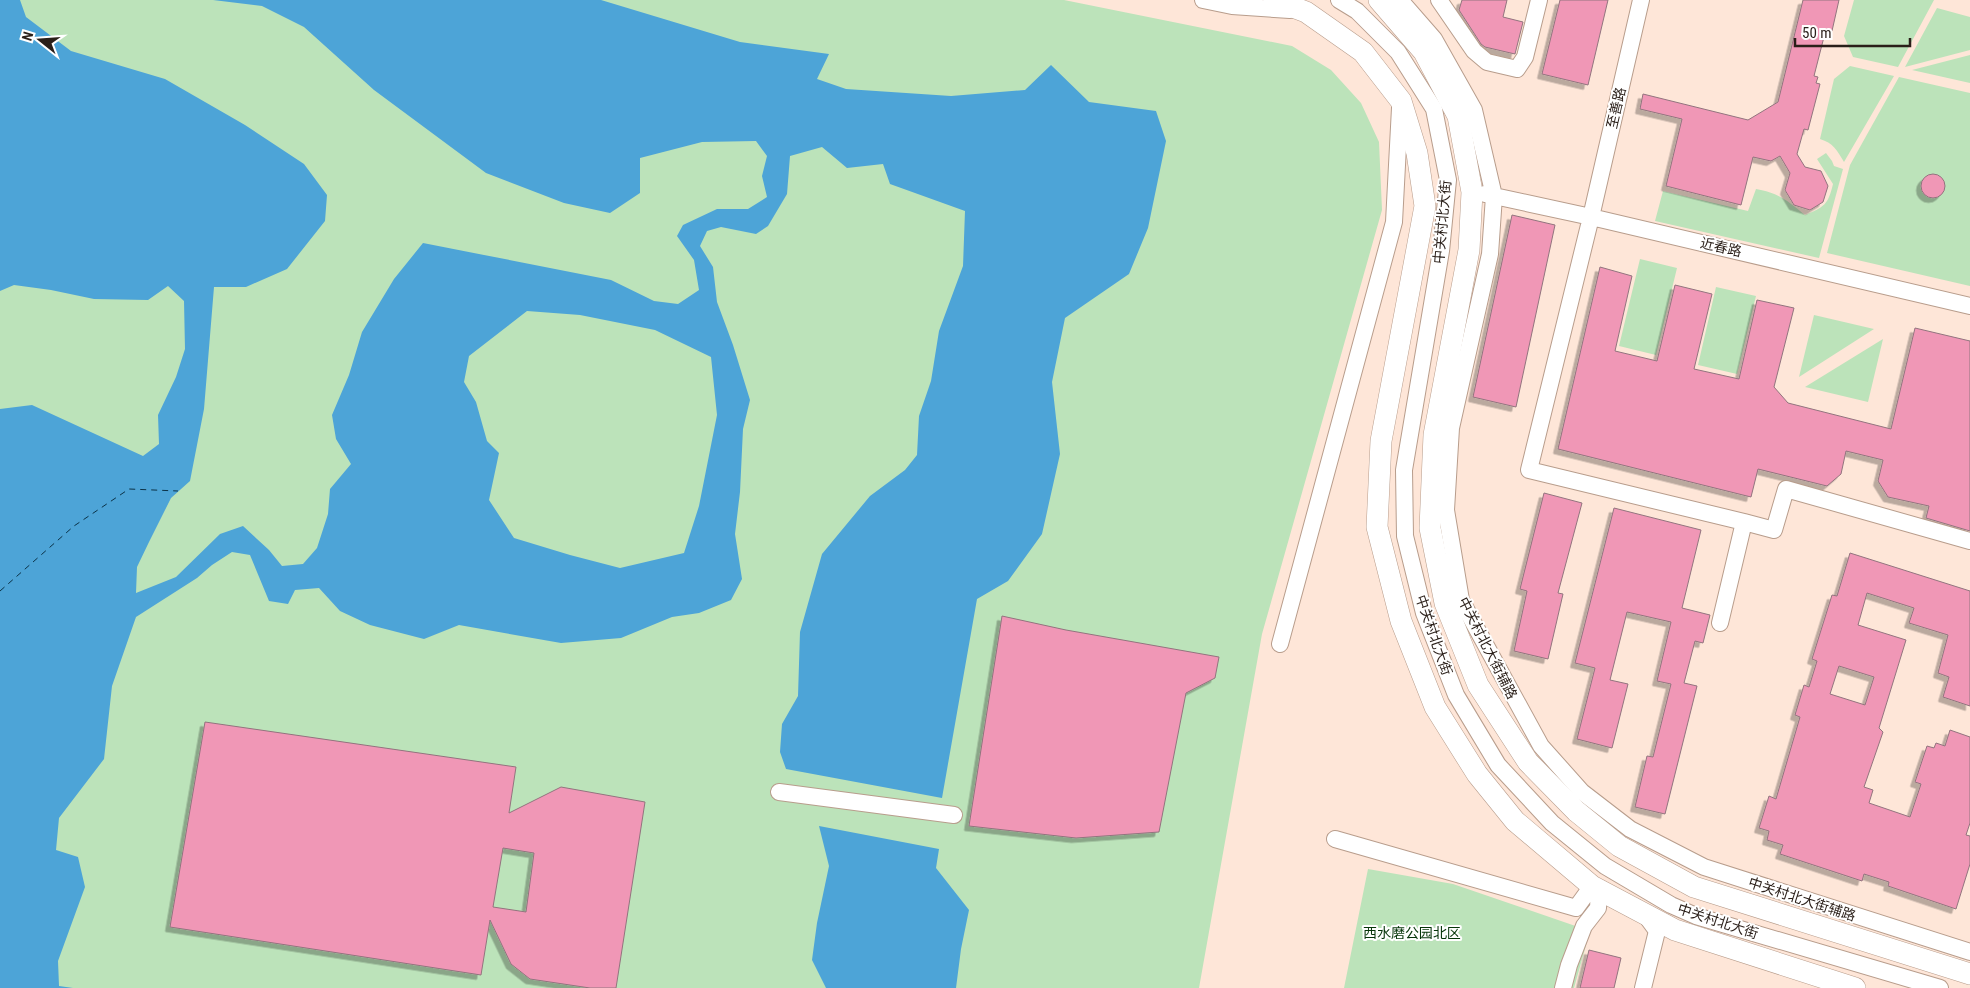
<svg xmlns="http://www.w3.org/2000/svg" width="1970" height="988" viewBox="0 0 1970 988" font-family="'Roboto Condensed','Noto Sans SC',sans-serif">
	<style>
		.green { fill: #bce3ba }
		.water { fill: #4da4d7; fill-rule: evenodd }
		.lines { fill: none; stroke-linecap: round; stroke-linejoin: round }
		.ferry { stroke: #0b3247; stroke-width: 1; stroke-dasharray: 6 5; stroke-linecap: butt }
		.building { fill: #f097b6; stroke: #92747e; fill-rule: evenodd; filter: url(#shadow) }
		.minor-casing { stroke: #b89d8c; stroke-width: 18 }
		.major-casing { stroke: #b89d8c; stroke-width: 22 }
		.minor { stroke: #fff; stroke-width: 16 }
		.major { stroke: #fff; stroke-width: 21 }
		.labels { text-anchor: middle; stroke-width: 4; stroke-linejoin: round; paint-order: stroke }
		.street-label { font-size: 14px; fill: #2a1f19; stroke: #fff }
		.park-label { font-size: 14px; fill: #053408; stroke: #fff }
	</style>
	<defs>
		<filter id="shadow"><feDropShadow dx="-4.5" dy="4.5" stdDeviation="0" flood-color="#0004"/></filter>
	</defs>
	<rect width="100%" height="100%" fill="#fee6d8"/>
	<path class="green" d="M 0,0 L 1064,0 L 1292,46 L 1331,70 L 1361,103 L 1379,142 L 1382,210 L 1262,634 L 1199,988 L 0,988 Z
		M 1854,0 L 1934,0 L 1898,67 L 1853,57 L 1844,36 Z
		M 1937,8 L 1970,17 L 1970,50 L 1905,67 Z
		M 1970,55 L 1970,83 L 1912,70 Z
		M 1850,66 L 1894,76 L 1844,162 C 1837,150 1833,143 1820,139 L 1834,79 Z
		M 1899,77 L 1970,93 L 1970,286 L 1827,253 L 1850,165 Z
		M 1826,153 L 1832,161 L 1834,166 L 1843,169 L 1819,258 L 1655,221 L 1663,191 L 1748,211 L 1756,189 C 1779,193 1788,201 1805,215 C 1824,207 1828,205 1833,184 L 1817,159 Z
		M 1640,259 L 1677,268 L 1656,355 L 1619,346 Z
		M 1716,287 L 1756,296 L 1737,374 L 1698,365 Z
		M 1814,315 L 1874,329 L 1799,377 Z
		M 1883,339 L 1868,402 L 1805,387 Z
		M 1368,869 L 1453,884 L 1590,931 L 1574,988 L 1344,988 Z"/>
	<path class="water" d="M 0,0 L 20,0 L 26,17 L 71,51 L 165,79 L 245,125 L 304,164 L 327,195 L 325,221 L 287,269 L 246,287 L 214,287 L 204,409 L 190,481 L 171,498 L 149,542 L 137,567 L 136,593 L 176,577 L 220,534 L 243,526 L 269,550 L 282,566 L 303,564 L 317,548 L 328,514 L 330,489 L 351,464 L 336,439 L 332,415 L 349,375 L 362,332 L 394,279 L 423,243 L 611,280 L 654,301 L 678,304 L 699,290 L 694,260 L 677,236 L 683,225 L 717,209 L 748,209 L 767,197 L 762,176 L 767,156 L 756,141 L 702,142 L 640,158 L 640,193 L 610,213 L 564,203 L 486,173 L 374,90 L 304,27 L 262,6 L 213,0 L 601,0 L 740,42 L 829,54 L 817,79 L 846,89 L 951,96 L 1025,90 L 1051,65 L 1089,102 L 1156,111 L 1166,141 L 1148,228 L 1129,274 L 1065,318 L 1052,382 L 1060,454 L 1042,534 L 1008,581 L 977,599 L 942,798 L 786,769 L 780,752 L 782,724 L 798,696 L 800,632 L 822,554 L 870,496 L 905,470 L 917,455 L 919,416 L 931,381 L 939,331 L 963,266 L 965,211 L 890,184 L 883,164 L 847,168 L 822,147 L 790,156 L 787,194 L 768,226 L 756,234 L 721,227 L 707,231 L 700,246 L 713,267 L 717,302 L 733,345 L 750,400 L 743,429 L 740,492 L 735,534 L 742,579 L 731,600 L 699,613 L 672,617 L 621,638 L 561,643 L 459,625 L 424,639 L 370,625 L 340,611 L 319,588 L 295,590 L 288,604 L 269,601 L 250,555 L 232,552 L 212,565 L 197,578 L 136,617 L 112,686 L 104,759 L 59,818 L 56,850 L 78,857 L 85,887 L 58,961 L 59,986 L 73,988 L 0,988 L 0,409 L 32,405 L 143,456 L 159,444 L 158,415 L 176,377 L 185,349 L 184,301 L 168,286 L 148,300 L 94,299 L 51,290 L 14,285 L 0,291 ZM 527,311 L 580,315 L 655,330 L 711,357 L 717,415 L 699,506 L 684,553 L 620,568 L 570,555 L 514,538 L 489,500 L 499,453 L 487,441 L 476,402 L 464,382 L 469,356 Z
		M 819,826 L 939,849 L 936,868 L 969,910 L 961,949 L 956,988 L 826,988 L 812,960 L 817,923 L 829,866 Z"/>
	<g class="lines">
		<path class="ferry" d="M 0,591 L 74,526 L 129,489 L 178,491"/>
	</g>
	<path class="building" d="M 1462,0 L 1507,0 L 1503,17 L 1523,22 L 1515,54 L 1485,47 L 1481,44 L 1459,10 Z
		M 1560,0 L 1608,0 L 1588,85 L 1542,74 Z
		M 1803,0 L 1839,0 L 1832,31 L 1826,29 L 1814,76 L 1818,77 L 1816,83 L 1820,84 L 1808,130 L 1804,129 L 1797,154 L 1805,167 L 1821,171 L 1828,186 L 1823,202 L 1810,210 L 1794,205 L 1785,190 L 1790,173 L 1780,156 L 1771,161 L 1753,157 L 1741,205 L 1666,186 L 1682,119 L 1640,109 L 1643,94 L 1748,120 L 1778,102 Z
		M1921 186a12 12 0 1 1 24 0a12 12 0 1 1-24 0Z
		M 1512,215 L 1555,225 L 1516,407 L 1473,397 Z
		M 1600,267 L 1632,276 L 1615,351 L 1657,361 L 1675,285 L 1712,294 L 1694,369 L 1739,379 L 1757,300 L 1794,308 L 1774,387 L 1788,403 L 1891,429 L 1915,328 L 1970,341 L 1970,531 L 1926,518 L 1929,506 L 1888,497 L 1878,481 L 1883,460 L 1846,451 L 1841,474 L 1827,486 L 1758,469 L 1751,497 L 1558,449 Z
		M 1544,493 L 1582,503 L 1558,593 L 1563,594 L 1548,659 L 1514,651 L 1527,591 L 1520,589 Z
		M 1614,508 L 1701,530 L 1682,608 L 1710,615 L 1703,643 L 1695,641 L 1684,683 L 1697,686 L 1665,814 L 1635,807 L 1647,756 L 1653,757 L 1671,684 L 1657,681 L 1671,622 L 1627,612 L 1610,680 L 1628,684 L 1612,748 L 1577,739 L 1595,668 L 1575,663 Z
		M 1850,553 L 1970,591 L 1970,706 L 1943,697 L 1949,677 L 1938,673 L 1948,635 L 1909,623 L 1914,608 L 1867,593 L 1858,625 L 1906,640 L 1879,728 L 1883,732 L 1864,787 L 1873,790 L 1869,803 L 1910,817 L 1921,784 L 1915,782 L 1927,746 L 1934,748 L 1936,743 L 1945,746 L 1950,730 L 1970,737 L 1970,823 L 1966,835 L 1970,836 L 1970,864 L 1956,909 L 1888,886 L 1889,882 L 1864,874 L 1862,881 L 1780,854 L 1783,845 L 1767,840 L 1769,831 L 1759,828 L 1769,796 L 1776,799 L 1800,717 L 1795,715 L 1804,685 L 1809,687 L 1817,661 L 1812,659 L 1832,595 L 1837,596 ZM 1839,666 L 1874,677 L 1865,705 L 1830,694 Z
		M 1002,616 L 1066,630 L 1219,657 L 1215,678 L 1186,693 L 1159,832 L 1076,838 L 969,826 Z
		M 205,722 L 516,767 L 509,813 L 561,787 L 645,802 L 616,988 L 590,988 L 530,979 L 511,964 L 490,920 L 481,975 L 170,927 ZM 503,848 L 534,853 L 526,912 L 493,907 Z
		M 1589,950 L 1621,958 L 1614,988 L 1580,988 Z"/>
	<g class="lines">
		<g class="minor-casing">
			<path id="minor" d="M 1203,0 L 1232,6 L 1290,10
				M 1339,0 L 1357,11 L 1398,52 L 1434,109 L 1448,180 L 1441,251 L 1404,470 L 1405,536 L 1424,613 L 1456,695 L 1498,765 L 1552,823 L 1605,866 L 1671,905 L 1696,916 L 1940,988
				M 1400,0 L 1434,39 L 1474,110 L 1494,196 L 1490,254 L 1451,428 L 1446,510 L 1461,600 L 1541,746 L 1582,792 L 1630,829 L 1704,867 L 1970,952
				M 1439,0 L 1474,51 L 1487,62 L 1517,69 L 1525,57 L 1539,0
				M 1641,0 L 1591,217 L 1529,470 L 1744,522 L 1720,623
				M 1485,194 L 1591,217 L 1970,306
				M 1744,522 L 1774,530 L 1786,489 L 1970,541
				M 1280,644 L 1394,222 L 1400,108
				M 779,792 L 954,815
				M 1335,839 L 1576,908 L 1592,886
				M 1563,988 L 1569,965 L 1584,926 L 1598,908 L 1599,890
				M 1643,988 L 1657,931 L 1646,916"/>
		</g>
		<g class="major-casing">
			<path id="major" d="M 1274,0 L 1306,12 L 1363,52 L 1401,101 L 1417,153 L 1425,206 L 1381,441 L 1377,527 L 1401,621 L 1435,707 L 1477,774 L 1515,821 L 1592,886 L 1675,930 L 1855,988
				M 1379,0 L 1424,52 L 1458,116 L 1472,192 L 1469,250 L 1434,435 L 1430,528 L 1445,603 L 1478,685 L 1528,762 L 1576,811 L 1619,846 L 1694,887 L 1970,974"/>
		</g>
		<use href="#minor" class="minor"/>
		<use href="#major" class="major"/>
	</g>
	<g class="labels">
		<g class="street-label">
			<text transform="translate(1616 108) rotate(-77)" y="5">至善路</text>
			<text transform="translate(1442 222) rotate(-85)" y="5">中关村北大街</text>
			<text transform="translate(1721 247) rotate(13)" y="5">近春路</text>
			<text transform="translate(1434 635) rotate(71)" y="5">中关村北大街</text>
			<text transform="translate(1488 648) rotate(63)" y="5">中关村北大街辅路</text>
			<text transform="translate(1802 899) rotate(18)" y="5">中关村北大街辅路</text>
			<text transform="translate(1718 921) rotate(18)" y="5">中关村北大街</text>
		</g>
		<g class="park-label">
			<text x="1412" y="938">西水磨公园北区</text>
		</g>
	</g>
	<g transform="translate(40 40) rotate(287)" stroke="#ffffff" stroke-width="4" paint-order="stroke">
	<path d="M0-4L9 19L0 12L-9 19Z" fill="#2a1f19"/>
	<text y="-8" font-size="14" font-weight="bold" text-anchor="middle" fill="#2a1f19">N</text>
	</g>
	<path d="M1795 38v8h115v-8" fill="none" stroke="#2a1f19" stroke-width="2.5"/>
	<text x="1802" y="38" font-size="15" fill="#2a1f19" stroke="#ffffff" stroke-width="4" paint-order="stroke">50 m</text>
</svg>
